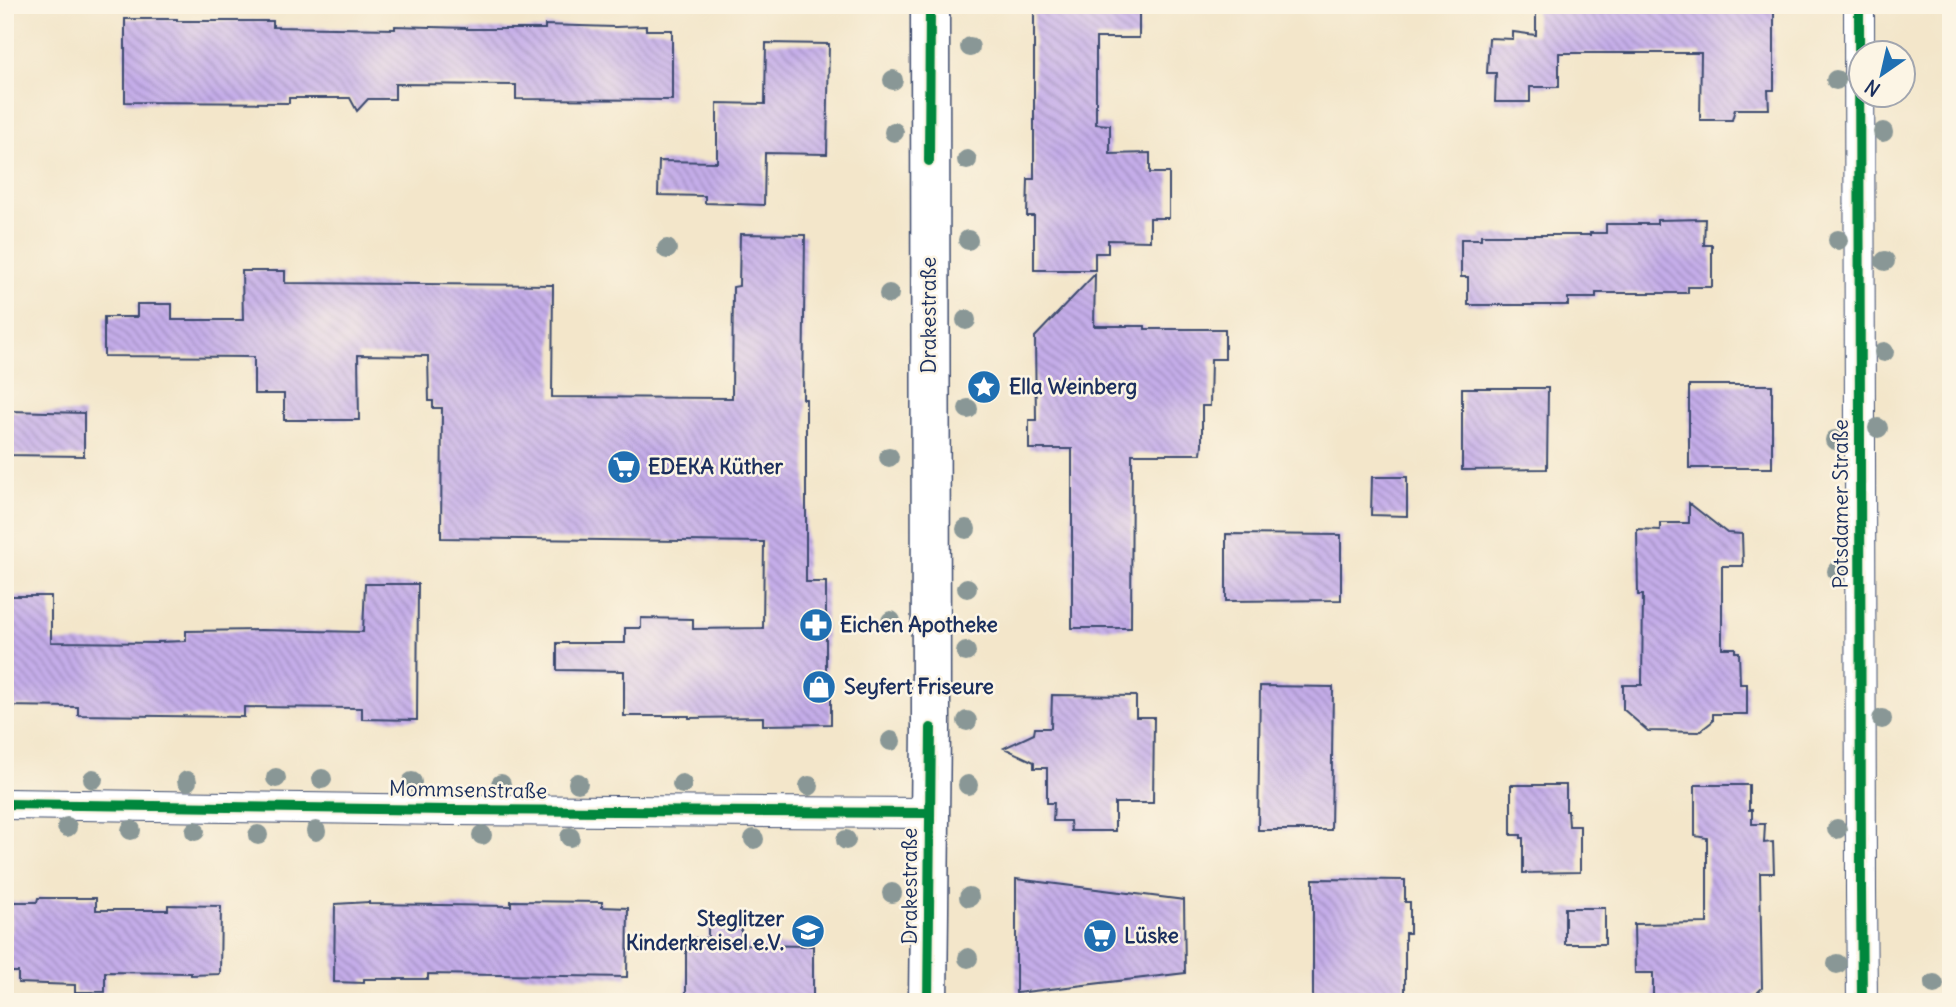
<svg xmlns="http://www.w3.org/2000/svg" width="1956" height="1007" viewBox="0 0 1956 1007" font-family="Delius,sans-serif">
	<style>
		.building { fill: url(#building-back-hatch) }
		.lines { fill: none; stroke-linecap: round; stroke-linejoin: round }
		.street-casing { stroke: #3b4a6e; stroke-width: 32 }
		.secondary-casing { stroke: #3b4a6e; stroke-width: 41 }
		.street { stroke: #fff; stroke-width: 30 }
		.secondary { stroke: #fff; stroke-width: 38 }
		.cycleway-casing { stroke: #fcf5e5; stroke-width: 15 }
		.cycleway { stroke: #00873e; stroke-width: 10 }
		.tree { fill: #899796 }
		.labels { text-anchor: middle; stroke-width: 5; stroke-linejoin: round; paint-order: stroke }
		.street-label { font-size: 21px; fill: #1b2f5e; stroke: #fcf5e5 }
		.poi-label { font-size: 21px; font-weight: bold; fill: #1b2f5e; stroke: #fcf5e5; text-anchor: start }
	</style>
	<defs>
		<pattern id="building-back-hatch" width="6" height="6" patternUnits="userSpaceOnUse" patternTransform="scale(1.75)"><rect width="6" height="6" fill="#c5ade9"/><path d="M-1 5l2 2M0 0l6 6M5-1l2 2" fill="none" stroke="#9f8dc0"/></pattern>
	</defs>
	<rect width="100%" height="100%" fill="#fcf5e5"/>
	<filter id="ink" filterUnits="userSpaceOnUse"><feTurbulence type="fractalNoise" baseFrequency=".0143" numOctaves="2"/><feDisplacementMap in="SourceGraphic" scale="14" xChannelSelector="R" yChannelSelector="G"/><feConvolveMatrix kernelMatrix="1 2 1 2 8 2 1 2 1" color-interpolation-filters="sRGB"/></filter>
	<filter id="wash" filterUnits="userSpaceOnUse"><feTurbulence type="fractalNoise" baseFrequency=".00686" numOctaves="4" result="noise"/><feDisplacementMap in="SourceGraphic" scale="28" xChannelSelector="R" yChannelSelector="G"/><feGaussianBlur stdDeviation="1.57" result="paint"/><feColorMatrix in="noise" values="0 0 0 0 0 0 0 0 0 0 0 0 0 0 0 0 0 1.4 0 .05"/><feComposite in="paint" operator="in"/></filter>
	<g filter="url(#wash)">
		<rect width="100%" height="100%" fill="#f3e6ca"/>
		<g id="blocks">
			<path class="building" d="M 1072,5 L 1139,5 L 1139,38 L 1096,38 L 1096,124 L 1110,125 L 1110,154 L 1150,153 L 1150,173 L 1169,173 L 1169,218 L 1150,218 L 1150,241 L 1108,240 L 1108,253 L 1095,253 L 1095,270 L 1034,270 L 1034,216 L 1027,216 L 1028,179 L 1034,179 L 1034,9 L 1072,8 Z
				M 1536,5 L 1774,5 L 1774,90 L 1768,90 L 1769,109 L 1735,109 L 1732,120 L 1700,120 L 1701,53 L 1559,53 L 1559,87 L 1530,87 L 1530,102 L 1495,102 L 1496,73 L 1487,73 L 1489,38 L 1513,39 L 1513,32 L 1536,35 Z
				M 125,19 L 177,19 L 177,21 L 273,21 L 273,27 L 395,29 L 395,26 L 467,28 L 467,29 L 545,29 L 545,25 L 615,27 L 646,26 L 646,30 L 672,30 L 672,100 L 516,99 L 516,85 L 395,84 L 395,99 L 368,99 L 357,111 L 350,98 L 289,98 L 289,103 L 125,102 Z
				M 766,43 L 829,44 L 827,154 L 765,153 L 764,205 L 705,203 L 705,196 L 658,195 L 659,161 L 717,162 L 717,103 L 765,104 Z
				M 1705,219 L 1704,245 L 1712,245 L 1712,287 L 1688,287 L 1688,293 L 1596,293 L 1596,298 L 1568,298 L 1568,305 L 1468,305 L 1468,277 L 1461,277 L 1461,239 L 1481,239 L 1481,235 L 1590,235 L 1590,233 L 1606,233 L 1606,224 L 1657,224 L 1657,220 Z
				M 740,234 L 805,235 L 803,399 L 806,399 L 806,582 L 826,582 L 826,691 L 831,690 L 831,724 L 763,725 L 763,717 L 689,718 L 689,716 L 624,716 L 624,671 L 557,670 L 557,643 L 625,643 L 625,628 L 641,628 L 641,618 L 693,619 L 693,629 L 763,628 L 764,542 L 441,538 L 442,408 L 433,408 L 433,401 L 429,401 L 428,356 L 358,355 L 359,420 L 284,420 L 284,394 L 254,394 L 254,357 L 104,356 L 104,317 L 137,317 L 137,304 L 172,304 L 172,320 L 243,320 L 242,271 L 285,271 L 285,283 L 553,285 L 552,397 L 732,398 L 733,287 L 739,286 Z
				M 1095,274 L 1094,326 L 1145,326 L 1145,329 L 1225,329 L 1225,359 L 1211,359 L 1210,406 L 1202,406 L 1202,444 L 1201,454 L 1132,454 L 1131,628 L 1072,628 L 1072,449 L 1029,449 L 1029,420 L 1036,420 L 1035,337 Z
				M 1689,385 L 1772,385 L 1772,468 L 1689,468 Z
				M 1462,388 L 1548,388 L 1547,469 L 1462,470 Z
				M 10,411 L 84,413 L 84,456 L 5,455 L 5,412 Z
				M 1372,477 L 1407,477 L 1407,516 L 1371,515 Z
				M 1689,503 L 1727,533 L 1742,534 L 1743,566 L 1722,566 L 1722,648 L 1735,648 L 1735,652 L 1739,652 L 1740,684 L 1747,684 L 1747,714 L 1713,714 L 1713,721 L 1699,732 L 1648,731 L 1623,709 L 1623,685 L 1642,685 L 1643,595 L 1638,595 L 1637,529 L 1660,530 L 1660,523 L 1689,523 Z
				M 1226,534 L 1341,535 L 1341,600 L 1226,601 Z
				M 365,584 L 418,584 L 417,720 L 362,719 L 362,708 L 244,707 L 244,717 L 78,715 L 78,707 L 5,706 L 5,596 L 51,596 L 51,642 L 158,643 L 158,642 L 186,641 L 186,631 L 260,630 L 363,632 Z
				M 1260,686 L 1333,687 L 1331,830 L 1258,830 Z
				M 1052,695 L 1136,696 L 1136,717 L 1154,717 L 1153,803 L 1115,803 L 1115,831 L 1071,831 L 1070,821 L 1053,821 L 1054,803 L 1047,803 L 1047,768 L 1034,768 L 1034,762 L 1004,748 L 1034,734 L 1035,728 L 1051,728 Z
				M 1511,785 L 1566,785 L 1566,811 L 1568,811 L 1569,826 L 1580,826 L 1580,872 L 1523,873 L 1523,838 L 1521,838 L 1521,835 L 1511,835 Z
				M 1695,785 L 1749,785 L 1749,810 L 1752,810 L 1752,824 L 1765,824 L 1764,843 L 1773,842 L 1774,873 L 1760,873 L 1762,988 L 1750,1000 L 1653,1001 L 1653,973 L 1635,973 L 1634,924 L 1707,923 L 1707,838 L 1695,836 Z
				M 1016,879 L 1184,900 L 1185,973 L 1016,993 Z
				M 1313,879 L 1405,880 L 1405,902 L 1410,902 L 1410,933 L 1405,933 L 1405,998 L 1397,999 L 1397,1002 L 1313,1002 Z
				M 38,898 L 96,898 L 96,910 L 168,910 L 168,905 L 221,906 L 220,974 L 191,975 L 191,973 L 105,972 L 105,992 L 75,992 L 75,985 L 18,983 L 18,972 L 10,972 L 11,902 L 37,902 Z
				M 511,901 L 602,902 L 602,907 L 628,908 L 627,977 L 428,974 L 428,979 L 364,979 L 364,983 L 334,982 L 335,904 L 369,902 L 369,904 L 511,906 Z
				M 1565,908 L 1605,908 L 1605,944 L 1565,944 Z
				M 708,923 L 741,924 L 741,945 L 813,946 L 813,1002 L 686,1002 L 686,938 L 708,938 Z"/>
		</g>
	</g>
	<g filter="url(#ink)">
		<use href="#blocks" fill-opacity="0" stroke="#3b4a6e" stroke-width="2"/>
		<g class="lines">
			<g class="street-casing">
				<path id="street" d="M 1859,5 L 1861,890 L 1862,1002
					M 5,804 L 450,810 L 930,813"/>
			</g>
			<g class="secondary-casing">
				<path id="secondary" d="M 928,1002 L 931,728 L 930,5"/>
			</g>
			<use href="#street" class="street"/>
			<use href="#secondary" class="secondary"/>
			<g class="cycleway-casing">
				<path id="cycleway" d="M 1859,5 L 1861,890 L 1862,1002
					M 929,161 L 930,5
					M 5,804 L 450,810 L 930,813
					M 928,1002 L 931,728"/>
			</g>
			<use href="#cycleway" class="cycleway"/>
		</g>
		<g class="tree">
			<circle cx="970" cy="47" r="10"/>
			<circle cx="893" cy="80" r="10"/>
			<circle cx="1836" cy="80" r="10"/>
			<circle cx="894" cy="132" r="10"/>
			<circle cx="1883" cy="132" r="10"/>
			<circle cx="967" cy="160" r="10"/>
			<circle cx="968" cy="240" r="10"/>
			<circle cx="1838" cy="240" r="10"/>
			<circle cx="667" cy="249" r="10"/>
			<circle cx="1885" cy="261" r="10"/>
			<circle cx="889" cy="294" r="10"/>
			<circle cx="966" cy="320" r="10"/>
			<circle cx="1884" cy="352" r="10"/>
			<circle cx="968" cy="409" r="10"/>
			<circle cx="1878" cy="428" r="10"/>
			<circle cx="1835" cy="440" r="10"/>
			<circle cx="889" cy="457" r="10"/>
			<circle cx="966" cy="529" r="10"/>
			<circle cx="1837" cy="571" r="10"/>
			<circle cx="967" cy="588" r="10"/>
			<circle cx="891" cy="621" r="10"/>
			<circle cx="966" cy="652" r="10"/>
			<circle cx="1882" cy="719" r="10"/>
			<circle cx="967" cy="721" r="10"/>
			<circle cx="891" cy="741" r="10"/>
			<circle cx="276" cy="778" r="10"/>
			<circle cx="93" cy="779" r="10"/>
			<circle cx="322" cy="779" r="10"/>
			<circle cx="187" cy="781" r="10"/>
			<circle cx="412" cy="782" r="10"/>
			<circle cx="578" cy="783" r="10"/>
			<circle cx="501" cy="784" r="10"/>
			<circle cx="682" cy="784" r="10"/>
			<circle cx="968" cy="785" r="10"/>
			<circle cx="809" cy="786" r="10"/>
			<circle cx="67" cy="827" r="10"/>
			<circle cx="1837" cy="829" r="10"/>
			<circle cx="131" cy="830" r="10"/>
			<circle cx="195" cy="831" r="10"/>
			<circle cx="316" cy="831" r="10"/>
			<circle cx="258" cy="835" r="10"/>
			<circle cx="482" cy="835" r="10"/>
			<circle cx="570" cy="837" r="10"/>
			<circle cx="754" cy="839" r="10"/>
			<circle cx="846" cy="840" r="10"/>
			<circle cx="892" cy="893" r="10"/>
			<circle cx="969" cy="897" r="10"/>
			<circle cx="968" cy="958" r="10"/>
			<circle cx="1837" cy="964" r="10"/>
			<circle cx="1934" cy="984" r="10"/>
		</g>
	</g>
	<defs>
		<g id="sight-disc" transform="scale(1.75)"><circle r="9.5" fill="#1f6fb2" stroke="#fcf5e5"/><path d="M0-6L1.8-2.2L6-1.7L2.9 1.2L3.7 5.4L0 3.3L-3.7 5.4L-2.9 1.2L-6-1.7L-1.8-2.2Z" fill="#fff"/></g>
		<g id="supermarket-disc" transform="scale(1.75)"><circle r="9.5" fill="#1f6fb2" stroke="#fcf5e5"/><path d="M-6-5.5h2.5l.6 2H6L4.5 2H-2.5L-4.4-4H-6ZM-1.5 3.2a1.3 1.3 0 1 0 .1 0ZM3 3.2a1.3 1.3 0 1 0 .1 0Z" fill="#fff"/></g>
		<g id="pharmacy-disc" transform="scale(1.75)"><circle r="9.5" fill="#1f6fb2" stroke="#fcf5e5"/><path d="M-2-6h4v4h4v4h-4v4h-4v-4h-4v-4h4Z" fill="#fff"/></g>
		<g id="shop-disc" transform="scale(1.75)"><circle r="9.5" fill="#1f6fb2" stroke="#fcf5e5"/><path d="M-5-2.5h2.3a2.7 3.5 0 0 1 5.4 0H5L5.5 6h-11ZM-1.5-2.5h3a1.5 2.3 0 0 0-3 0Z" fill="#fff"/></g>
		<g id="school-disc" transform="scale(1.75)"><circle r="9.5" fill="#1f6fb2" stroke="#fcf5e5"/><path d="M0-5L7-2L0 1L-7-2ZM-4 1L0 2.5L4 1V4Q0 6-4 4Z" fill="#fff"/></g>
	</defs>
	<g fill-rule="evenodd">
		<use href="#sight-disc" x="984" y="387"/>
		<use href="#supermarket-disc" x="624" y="467"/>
		<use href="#pharmacy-disc" x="816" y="625"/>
		<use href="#shop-disc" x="819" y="687"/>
		<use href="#school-disc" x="808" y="931"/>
		<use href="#supermarket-disc" x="1100" y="936"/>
	</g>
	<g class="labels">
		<g class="street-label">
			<text transform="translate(929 315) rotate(-90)" y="7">Drakestraße</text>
			<text transform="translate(1841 504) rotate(-90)" y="7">Potsdamer Straße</text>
			<text transform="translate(468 790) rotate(1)" y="7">Mommsenstraße</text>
			<text transform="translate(910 886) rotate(-90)" y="7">Drakestraße</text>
		</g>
		<g class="poi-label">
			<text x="1009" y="394">Ella Weinberg</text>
			<text x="648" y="474">EDEKA Küther</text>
			<text x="840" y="632">Eichen Apotheke</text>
			<text x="844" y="694">Seyfert Friseure</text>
			<text x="784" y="926" text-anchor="end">Steglitzer<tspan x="784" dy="24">Kinderkreisel e.V.</tspan></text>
			<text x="1124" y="943">Lüske</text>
		</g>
	</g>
	<rect width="1956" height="1007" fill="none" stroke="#fcf5e5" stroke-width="28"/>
	<g transform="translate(1882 74) rotate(214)"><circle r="33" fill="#fcf5e5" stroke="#a2a6af" stroke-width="2"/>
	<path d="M0-5L12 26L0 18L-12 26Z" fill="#1f6fb2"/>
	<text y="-10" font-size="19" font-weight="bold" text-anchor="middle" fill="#1b2f5e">N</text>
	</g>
</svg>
